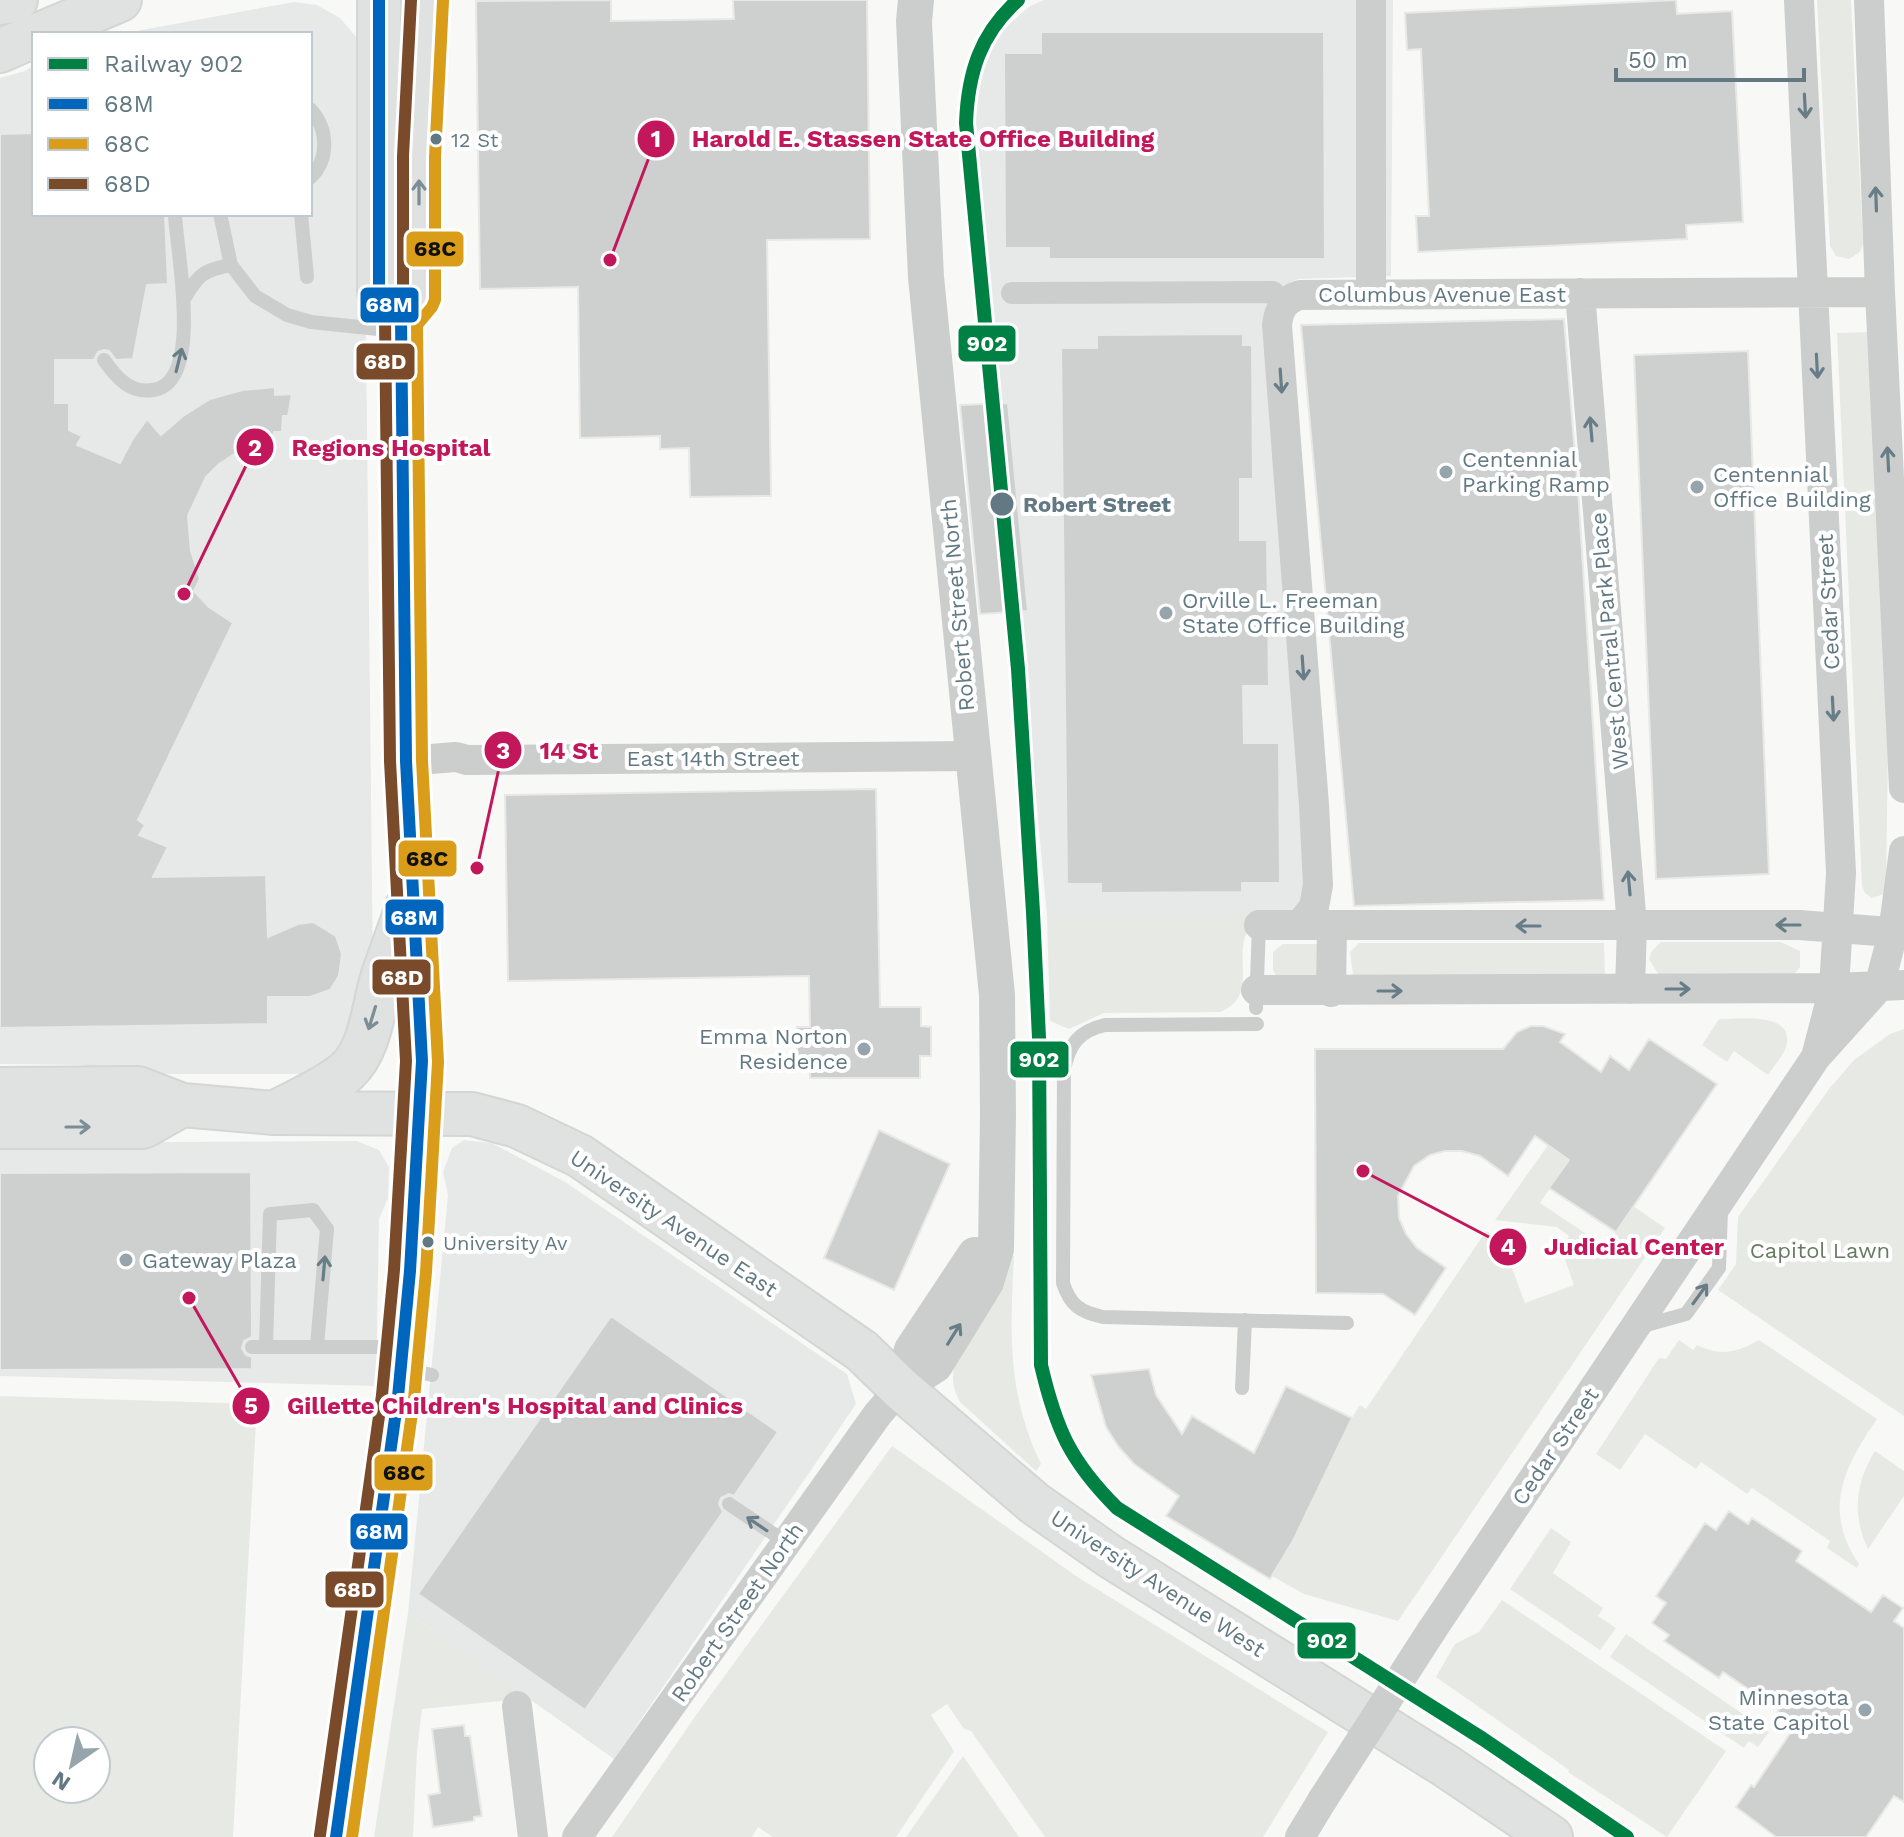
<svg xmlns="http://www.w3.org/2000/svg" width="1904" height="1837" viewBox="0 0 1904 1837" font-family="'Work Sans',sans-serif">
	<style>
		.built { fill: #e7e9e9 }
		.green { fill: #e7eae4; fill-rule: evenodd }
		.building { fill: #ced0d0; stroke: #e8e8e6; stroke-width: 2 }
		.lines { fill: none; stroke-linecap: round; stroke-linejoin: round }
		.secondary-casing { stroke: #d4d6d6; stroke-width: 46 }
		.motorway-casing { stroke: #d4d5d5; stroke-width: 48 }
		.service { stroke: #cccece; stroke-width: 14 }
		.pedestrian { stroke: #cccece; stroke-width: 22 }
		.minor { stroke: #cccece; stroke-width: 30 }
		.tertiary { stroke: #cccece; stroke-width: 36 }
		.secondary { stroke: #e0e1e1; stroke-width: 42 }
		.motorway { stroke: #e0e1e1; stroke-width: 44 }
		.minor-bridge { stroke: #cccece; stroke-width: 30 }
		.bus-1-casing { stroke: #fff; stroke-width: 18 }
		.bus-2-casing { stroke: #fff; stroke-width: 18 }
		.bus-3-casing { stroke: #fff; stroke-width: 18 }
		.bus-1 { stroke: #0065bd; stroke-width: 12 }
		.bus-2 { stroke: #d99d1a; stroke-width: 12 }
		.bus-3 { stroke: #7a4b2a; stroke-width: 12 }
		.rail-1-casing { stroke: #fff; stroke-width: 20 }
		.rail-1 { stroke: #008144; stroke-width: 14 }
		.oneway { stroke: #677d87 }
		.oneway2 { stroke: #7b8e96 }
		.bus-dot { fill: #627983; stroke: #fff; stroke-width: 3 }
		.poi-dot { fill: #96a5ac; stroke: #fff; stroke-width: 3 }
		.labels { text-anchor: middle; stroke-width: 8; stroke-linejoin: round; paint-order: stroke }
		.bus-label { font-size: 20px; fill: #627983; stroke: #fff; text-anchor: start }
		.street-label { font-size: 22px; fill: #627983; stroke: #fff }
		.poi-label { font-size: 22px; fill: #627983; stroke: #fff; text-anchor: start }
		.stop-label { font-size: 22px; font-weight: bold; fill: #627983; stroke: #fff; text-anchor: start }
		.park-label { font-size: 22px; fill: #697a62; stroke: #fff }
		.leader { fill: none; stroke: #c2185b; stroke-width: 3 }
		.callout-dot { fill: #c2185b; stroke: #fff; stroke-width: 3 }
		.mark-label { font-size: 24px; text-anchor: middle; font-weight: bold; fill: #fff }
		.callout-label { font-size: 24px; text-anchor: middle; font-weight: bold; fill: #c2185b; stroke: #fff; stroke-width: 8; stroke-linejoin: round; paint-order: stroke }
		.line-badge { stroke: #fff; stroke-width: 3 }
		.badge-label { font-size: 22px; text-anchor: middle; font-weight: bold; fill: #fff }
		.pale-badge-label { font-size: 22px; text-anchor: middle; font-weight: bold; fill: #111 }
	</style>
	<rect width="100%" height="100%" fill="#f8f8f7"/>
	<path class="built" d="M 1044,0 L 1393,0 L 1391,276 L 1298,279 L 1282,287 L 1311,901 L 1299,915 L 1047,915 L 973,120 L 979,68 L 999,33 L 1030,6 Z
		M 294,2 L 317,5 L 340,18 L 357,38 L 363,62 L 373,974 L 355,1033 L 318,1074 L 123,1074 L 82,1065 L 0,1064 L 0,78 L 25,71 L 34,65 L 34,214 L 310,214 L 310,34 L 120,34 Z
		M 464,1140 L 492,1143 L 565,1182 L 847,1374 L 856,1404 L 614,1759 L 408,1613 L 448,1195 L 443,1172 L 452,1148 Z
		M 357,1141 L 379,1150 L 389,1167 L 388,1198 L 379,1219 L 376,1386 L 0,1376 L 0,1143 Z"/>
	<path class="green" d="M 1817,0 L 1851,0 L 1863,244 L 1860,252 L 1849,259 L 1836,256 L 1830,246 Z
		M 1869,332 L 1888,745 L 1886,887 L 1884,894 L 1872,898 L 1865,893 L 1862,886 L 1837,333 Z
		M 1047,915 L 1262,915 C 1220,943 1267,993 1220,1012 L 1104,1013 L 1069,1029 L 1050,1021 Z
		M 1661,942 L 1781,942 L 1800,951 L 1800,967 L 1794,974 L 1658,974 L 1649,959 L 1651,952 Z
		M 1359,943 L 1604,943 L 1605,976 L 1356,977 L 1353,974 L 1350,952 Z
		M 1283,944 L 1319,944 L 1323,975 L 1276,975 L 1273,970 L 1273,952 Z
		M 1719,1019 C 1739,1019 1796,1011 1786,1047 C 1783,1056 1774,1066 1768,1075 L 1734,1051 L 1727,1062 L 1702,1045 Z
		M 1904,1029 L 1904,1416 L 1718,1290 L 1736,1264 L 1738,1217 L 1829,1089 L 1854,1060 L 1890,1034 Z
		M 1553,1138 L 1553,1148 L 1569,1160 L 1540,1203 L 1606,1247 L 1633,1206 L 1665,1228 L 1398,1621 L 1304,1594 L 1272,1576 L 1293,1541 L 1352,1418 L 1360,1405 L 1366,1409 L 1486,1231 L 1518,1251 L 1507,1255 L 1525,1303 L 1574,1285 L 1561,1248 L 1569,1236 L 1557,1227 L 1495,1220 Z
		M 1008,1254 L 1014,1256 C 1010,1331 1007,1394 1041,1464 L 1036,1471 L 960,1402 C 956,1394 953,1387 953,1377 C 955,1342 991,1286 1008,1254 Z
		M 1679,1340 L 1693,1350 L 1697,1345 C 1721,1357 1737,1352 1759,1340 L 1877,1419 C 1844,1467 1822,1510 1859,1564 L 1857,1568 L 1827,1548 L 1830,1541 L 1752,1488 L 1747,1494 L 1701,1462 L 1696,1469 L 1645,1434 L 1620,1470 L 1596,1454 L 1659,1358 L 1666,1359 Z
		M 0,1396 L 257,1404 L 233,1837 L 0,1837 ZM 48,1741 L 96,1741 L 96,1789 L 48,1789 Z
		M 892,1446 L 1079,1578 L 1328,1732 L 1263,1837 L 1045,1837 L 971,1731 L 964,1729 L 947,1704 L 931,1715 L 954,1751 L 896,1837 L 773,1837 L 758,1827 L 752,1837 L 612,1837 L 694,1718 Z
		M 1875,1451 L 1904,1471 L 1904,1496 L 1868,1549 C 1852,1515 1855,1483 1875,1451 Z
		M 1551,1528 L 1571,1542 L 1553,1573 L 1603,1608 L 1598,1616 L 1616,1628 L 1600,1650 L 1510,1589 Z
		M 1502,1600 L 1726,1751 L 1667,1837 L 1568,1772 L 1569,1770 L 1436,1677 L 1455,1644 L 1479,1632 Z
		M 408,1613 L 529,1698 L 422,1709 L 417,1751 L 413,1837 L 374,1837 Z
		M 1626,1634 L 1769,1732 L 1758,1747 L 1749,1741 L 1744,1748 L 1610,1657 Z
		M 963,1756 L 1019,1837 L 906,1837 Z"/>
	<path class="building" d="M 611,0 L 611,21 L 734,19 L 733,0 L 867,0 L 870,239 L 767,240 L 771,496 L 690,497 L 689,448 L 660,449 L 660,436 L 580,438 L 578,287 L 480,289 L 476,1 Z
		M 1676,0 L 1677,14 L 1732,11 L 1743,222 L 1686,225 L 1687,239 L 1418,252 L 1416,216 L 1429,216 L 1421,49 L 1407,50 L 1405,13 Z
		M 1041,32 L 1324,32 L 1325,259 L 1049,259 L 1049,248 L 1005,248 L 1004,53 L 1041,53 Z
		M 34,133 L 34,214 L 165,214 L 168,284 L 147,285 L 133,359 L 116,360 L 109,351 L 104,350 L 98,352 L 94,360 L 55,360 L 55,403 L 69,403 L 69,430 L 82,436 L 77,445 L 120,463 L 132,440 L 147,419 L 161,435 L 183,416 L 210,399 L 242,390 L 275,387 L 275,395 L 292,394 L 288,416 L 283,416 L 282,432 L 274,432 L 272,447 L 254,448 L 235,454 L 219,464 L 206,477 L 188,516 L 191,551 L 200,579 L 194,591 L 209,607 L 233,623 L 138,820 L 145,825 L 139,835 L 168,847 L 153,877 L 266,875 L 268,937 L 298,924 L 313,922 L 336,936 L 342,954 L 339,976 L 330,990 L 310,997 L 268,997 L 268,1024 L 0,1028 L 0,134 Z
		M 1564,319 L 1579,504 L 1604,900 L 1354,906 L 1301,325 Z
		M 1243,334 L 1243,345 L 1252,345 L 1253,479 L 1240,479 L 1240,540 L 1267,540 L 1269,686 L 1243,686 L 1244,743 L 1279,743 L 1280,883 L 1242,883 L 1242,892 L 1101,893 L 1101,884 L 1067,884 L 1061,348 L 1097,348 L 1097,335 Z
		M 1748,351 L 1769,874 L 1656,879 L 1634,355 Z
		M 1008,403 L 1028,611 L 980,614 L 960,405 Z
		M 876,789 L 880,1007 L 921,1007 L 921,1026 L 931,1027 L 931,1056 L 920,1056 L 920,1078 L 810,1078 L 810,1058 L 797,1058 L 797,1027 L 810,1027 L 809,976 L 508,981 L 505,795 Z
		M 1531,1026 L 1543,1026 L 1565,1034 L 1560,1042 L 1601,1072 L 1610,1056 L 1629,1070 L 1649,1039 L 1717,1084 L 1616,1232 L 1549,1188 L 1569,1160 L 1535,1136 L 1508,1176 L 1480,1156 L 1462,1151 L 1445,1151 L 1430,1155 L 1414,1166 L 1398,1196 L 1399,1218 L 1406,1234 L 1417,1248 L 1446,1268 L 1415,1315 L 1383,1294 L 1316,1293 L 1315,1049 L 1503,1049 L 1517,1032 Z
		M 879,1130 L 950,1164 L 894,1290 L 824,1258 Z
		M 251,1172 L 252,1337 L 244,1341 L 242,1348 L 246,1355 L 252,1357 L 252,1369 L 0,1370 L 0,1173 Z
		M 611,1316 L 778,1432 L 734,1496 L 729,1494 L 721,1498 L 719,1504 L 723,1512 L 585,1710 L 418,1594 Z
		M 1149,1369 L 1156,1395 L 1182,1434 L 1192,1416 L 1254,1453 L 1286,1386 L 1352,1418 L 1293,1541 L 1270,1579 L 1166,1516 L 1179,1496 L 1134,1464 L 1118,1446 L 1106,1427 L 1091,1375 Z
		M 1729,1511 L 1748,1524 L 1752,1518 L 1802,1551 L 1796,1561 L 1871,1612 L 1883,1595 L 1903,1608 L 1894,1621 L 1904,1628 L 1904,1802 L 1894,1796 L 1866,1837 L 1776,1837 L 1736,1807 L 1751,1785 L 1754,1787 L 1793,1729 L 1775,1716 L 1779,1710 L 1723,1672 L 1719,1678 L 1664,1641 L 1669,1635 L 1652,1623 L 1666,1603 L 1656,1596 L 1705,1523 L 1716,1530 Z
		M 464,1725 L 465,1736 L 470,1736 L 482,1816 L 474,1817 L 474,1821 L 433,1827 L 428,1795 L 440,1793 L 432,1729 Z"/>
	<g class="lines">
		<g class="secondary-casing">
			<path id="secondary" d="M 379,0 L 379,292 L 401,319 C 404,466 401,614 406,762 C 410,879 426,996 419,1113
				M 40,34 L 120,0
				M 0,51 L 34,36
				M 401,319 L 419,298 L 419,157 L 427,0
				M 0,1089 L 138,1088 L 182,1105 L 274,1113 L 472,1114 L 517,1126 L 580,1156 L 862,1351 L 900,1388 L 1034,1503 L 1111,1557 L 1446,1766 L 1551,1837
				M 276,1112 C 298,1100 329,1087 347,1071 C 371,1049 373,1007 382,978 C 390,954 399,931 407,907
				M 0,1127 L 143,1127 L 182,1105"/>
		</g>
		<g class="motorway-casing">
			<path id="motorway" d="M 0,2 L 15,0"/>
		</g>
		<path class="service" d="M 310,109 C 329,129 329,160 310,178
			M 220,214 L 231,265 L 255,296 L 287,315 L 311,322 L 397,331
			M 301,214 L 307,277
			M 184,299 C 198,275 203,270 231,265
			M 104,360 C 116,377 130,394 153,390 C 205,383 176,250 175,214
			M 1256,1008 L 1259,925
			M 1257,1024 L 1105,1025 C 1079,1031 1069,1044 1064,1070 L 1063,1283 C 1070,1305 1080,1312 1103,1317 L 1347,1323
			M 1639,1327 L 1686,1314 L 1719,1268 L 1721,1210
			M 266,1346 L 270,1214 L 313,1210 L 327,1229 L 317,1346
			M 252,1347 L 402,1347
			M 401,1368 L 432,1375
			M 1242,1388 L 1245,1320
			M 729,1504 L 787,1543"/>
		<path class="pedestrian" d="M 1012,293 L 1273,292 L 1284,304"/>
		<path class="minor" d="M 1799,0 L 1841,873 L 1834,988 L 1816,1057
			M 1869,0 L 1880,292 L 1904,788
			M 1580,293 L 1632,926 L 1630,989
			M 1371,294 L 1371,2
			M 406,761 L 456,757 L 467,760 L 973,756
			M 1259,925 L 1799,925 L 1904,933
			M 1300,925 L 1314,907 L 1318,885 L 1314,805 L 1277,325 C 1279,309 1284,300 1300,295 L 1880,292
			M 1256,990 L 1834,988 L 1904,985
			M 1331,992 L 1332,925
			M 1432,1630 L 1816,1057 L 1879,987 L 1893,933 L 1904,851
			M 517,1706 L 533,1837
			M 577,1837 L 877,1415 L 900,1388
			M 1300,1837 L 1323,1799"/>
		<path class="tertiary" d="M 900,1388 L 935,1365 L 986,1282 L 996,1249 L 998,1115 L 997,995 L 926,277 L 914,21 L 916,0
			M 900,1388 L 912,1350 L 975,1255
			M 336,1837 L 398,1397 L 410,1271 L 419,1113"/>
		<use href="#secondary" class="secondary"/>
		<use href="#motorway" class="motorway"/>
		<path class="minor-bridge" d="M 1323,1799 L 1432,1630"/>
		<g class="bus-1-casing">
			<path id="bus-1" d="M 336,1837 L 398,1397 L 410,1271 L 422,1061 L 406,761 L 401,319 L 379,292 L 379,0"/>
		</g>
		<g class="bus-2-casing">
			<path id="bus-2" d="M 352,1837 L 414,1399 L 426,1272 L 438,1062 L 422,760 L 417,325 L 432,307 L 435,300 L 435,157 L 443,1"/>
		</g>
		<g class="bus-3-casing">
			<path id="bus-3" d="M 320,1835 L 382,1395 L 394,1270 L 406,1061 L 390,761 L 385,319 L 388,310 L 403,292 L 403,156 L 411,0"/>
		</g>
		<use href="#bus-1" class="bus-1"/>
		<use href="#bus-2" class="bus-2"/>
		<use href="#bus-3" class="bus-3"/>
		<g class="rail-1-casing">
			<path id="rail-1" d="M 1018,0 C 980,34 968,73 966,123 L 1018,669 L 1033,912 L 1039,1038 L 1041,1365 C 1056,1429 1070,1461 1117,1508 L 1483,1739 L 1627,1837"/>
		</g>
		<use href="#rail-1" class="rail-1"/>
	</g>
	<defs><path id="oneway-shaft" d="M-6 0H5M1.5-3L5.5 0L1.5 3" fill="none" stroke-width="1.6" stroke-linecap="round" stroke-linejoin="round" transform="scale(2)"/></defs>
	<g class="oneway">
		<use href="#oneway-shaft" transform="translate(1805 106) rotate(87)"/>
		<use href="#oneway-shaft" transform="translate(1876 199) rotate(-92)"/>
		<use href="#oneway-shaft" transform="translate(179 360) rotate(-76)"/>
		<use href="#oneway-shaft" transform="translate(1817 366) rotate(87)"/>
		<use href="#oneway-shaft" transform="translate(1281 381) rotate(86)"/>
		<use href="#oneway-shaft" transform="translate(1591 429) rotate(-95)"/>
		<use href="#oneway-shaft" transform="translate(1888 459) rotate(-93)"/>
		<use href="#oneway-shaft" transform="translate(1303 668) rotate(86)"/>
		<use href="#oneway-shaft" transform="translate(1833 709) rotate(87)"/>
		<use href="#oneway-shaft" transform="translate(1629 883) rotate(-95)"/>
		<use href="#oneway-shaft" transform="translate(1788 925) rotate(180)"/>
		<use href="#oneway-shaft" transform="translate(1528 926) rotate(-180)"/>
		<use href="#oneway-shaft" transform="translate(1678 989)"/>
		<use href="#oneway-shaft" transform="translate(1390 991)"/>
		<use href="#oneway-shaft" transform="translate(324 1268) rotate(-85)"/>
		<use href="#oneway-shaft" transform="translate(1700 1294) rotate(-54)"/>
		<use href="#oneway-shaft" transform="translate(954 1334) rotate(-58)"/>
		<use href="#oneway-shaft" transform="translate(757 1524) rotate(-146)"/>
	</g>
	<g class="oneway2">
		<use href="#oneway-shaft" transform="translate(419 192) rotate(-90)"/>
		<use href="#oneway-shaft" transform="translate(372 1018) rotate(107)"/>
		<use href="#oneway-shaft" transform="translate(78 1127)"/>
	</g>
	<g class="bus-dot">
		<circle cx="436" cy="139" r="7"/>
		<circle cx="1002" cy="504" r="13"/>
		<circle cx="428" cy="1242" r="7"/>
	</g>
	<g class="poi-dot">
		<circle cx="1446" cy="472" r="8"/>
		<circle cx="1697" cy="487" r="8"/>
		<circle cx="1166" cy="613" r="8"/>
		<circle cx="864" cy="1049" r="8"/>
		<circle cx="126" cy="1260" r="8"/>
		<circle cx="1865" cy="1710" r="8"/>
	</g>
	<g class="labels">
		<g class="bus-label">
			<text x="451" y="147">12 St</text>
			<text x="443" y="1250">University Av</text>
		</g>
		<g class="street-label">
			<text x="1442" y="302">Columbus Avenue East</text>
			<text transform="translate(1828 602) rotate(-93)" y="8">Cedar Street</text>
			<text transform="translate(957 605) rotate(-95)" y="8">Robert Street North</text>
			<text transform="translate(1609 641) rotate(-95)" y="8">West Central Park Place</text>
			<text x="713" y="766">East 14th Street</text>
			<text transform="translate(674 1223) rotate(34)" y="8">University Avenue East</text>
			<text transform="translate(1555 1446) rotate(-56)" y="8">Cedar Street</text>
			<text transform="translate(1158 1583) rotate(33)" y="8">University Avenue West</text>
			<text transform="translate(737 1612) rotate(-55)" y="8">Robert Street North</text>
		</g>
		<g class="poi-label">
			<text x="1462" y="467">Centennial<tspan x="1462" dy="25">Parking Ramp</tspan></text>
			<text x="1713" y="482">Centennial<tspan x="1713" dy="25">Office Building</tspan></text>
			<text x="1182" y="608">Orville L. Freeman<tspan x="1182" dy="25">State Office Building</tspan></text>
			<text x="848" y="1044" text-anchor="end">Emma Norton<tspan x="848" dy="25">Residence</tspan></text>
			<text x="142" y="1268">Gateway Plaza</text>
			<text x="1849" y="1705" text-anchor="end">Minnesota<tspan x="1849" dy="25">State Capitol</tspan></text>
		</g>
		<g class="stop-label">
			<text x="1023" y="512">Robert Street</text>
		</g>
		<g class="park-label">
			<text x="1820" y="1258">Capitol Lawn</text>
		</g>
	</g>
	<path class="leader" d="M610 260L656 139M184 594L255 447M477 868L503 750M1363 1171L1508 1247M189 1298L251 1406"/>
	<g class="callout-dot">
		<circle cx="610" cy="260" r="8"/>
		<circle cx="184" cy="594" r="8"/>
		<circle cx="477" cy="868" r="8"/>
		<circle cx="1363" cy="1171" r="8"/>
		<circle cx="189" cy="1298" r="8"/>
		<circle cx="656" cy="139" r="20"/>
		<circle cx="255" cy="447" r="20"/>
		<circle cx="503" cy="750" r="20"/>
		<circle cx="1508" cy="1247" r="20"/>
		<circle cx="251" cy="1406" r="20"/>
	</g>
	<g class="mark-label">
		<text x="656" y="147">1</text>
		<text x="255" y="456">2</text>
		<text x="503" y="759">3</text>
		<text x="1508" y="1255">4</text>
		<text x="251" y="1414">5</text>
	</g>
	<g class="callout-label">
		<text x="923" y="147">Harold E. Stassen State Office Building</text>
		<text x="391" y="456">Regions Hospital</text>
		<text x="569" y="759">14 St</text>
		<text x="1634" y="1255">Judicial Center</text>
		<text x="515" y="1414">Gillette Children's Hospital and Clinics</text>
	</g>
	<g class="line-badge">
		<rect x="405" y="230" width="60" height="38" rx="8" fill="#d99d1a"/>
		<rect x="359" y="286" width="61" height="38" rx="8" fill="#0065bd"/>
		<rect x="957" y="324" width="60" height="39" rx="8" fill="#008144"/>
		<rect x="355" y="342" width="61" height="39" rx="8" fill="#7a4b2a"/>
		<rect x="397" y="839" width="61" height="39" rx="8" fill="#d99d1a"/>
		<rect x="384" y="898" width="61" height="38" rx="8" fill="#0065bd"/>
		<rect x="371" y="958" width="61" height="38" rx="8" fill="#7a4b2a"/>
		<rect x="1009" y="1040" width="61" height="39" rx="8" fill="#008144"/>
		<rect x="373" y="1453" width="61" height="39" rx="8" fill="#d99d1a"/>
		<rect x="349" y="1512" width="60" height="39" rx="8" fill="#0065bd"/>
		<rect x="324" y="1570" width="61" height="39" rx="8" fill="#7a4b2a"/>
		<rect x="1296" y="1621" width="61" height="39" rx="8" fill="#008144"/>
	</g>
	<g class="badge-label">
		<text x="389" y="312">68M</text>
		<text x="987" y="351">902</text>
		<text x="385" y="369">68D</text>
		<text x="414" y="925">68M</text>
		<text x="402" y="985">68D</text>
		<text x="1039" y="1067">902</text>
		<text x="379" y="1539">68M</text>
		<text x="355" y="1597">68D</text>
		<text x="1327" y="1648">902</text>
	</g>
	<g class="pale-badge-label">
		<text x="435" y="256">68C</text>
		<text x="427" y="866">68C</text>
		<text x="404" y="1480">68C</text>
	</g>
	<rect x="32" y="32" width="280" height="184" fill="#ffffff" stroke="#c0c9cd" stroke-width="2"/>
	<rect x="48" y="58" width="40" height="12" fill="#008144" stroke="#c0c9cd" stroke-width="2"/>
	<text x="104" y="72" font-size="24" fill="#627983">Railway 902</text>
	<rect x="48" y="98" width="40" height="12" fill="#0065bd" stroke="#c0c9cd" stroke-width="2"/>
	<text x="104" y="112" font-size="24" fill="#627983">68M</text>
	<rect x="48" y="138" width="40" height="12" fill="#d99d1a" stroke="#c0c9cd" stroke-width="2"/>
	<text x="104" y="152" font-size="24" fill="#627983">68C</text>
	<rect x="48" y="178" width="40" height="12" fill="#7a4b2a" stroke="#c0c9cd" stroke-width="2"/>
	<text x="104" y="192" font-size="24" fill="#627983">68D</text>
	<g transform="translate(72 1765) rotate(214)"><circle r="38" fill="#ffffff" stroke="#c0c9cd" stroke-width="2"/>
	<path d="M0-6L14 30L0 20L-14 30Z" fill="#96a5ac"/>
	<text y="-12" font-size="22" font-weight="bold" text-anchor="middle" fill="#627983">N</text>
	</g>
	<path d="M1616 68v12h188v-12" fill="none" stroke="#627983" stroke-width="4"/>
	<text x="1628" y="68" font-size="24" fill="#627983" stroke="#ffffff" stroke-width="6" paint-order="stroke">50 m</text>
</svg>
